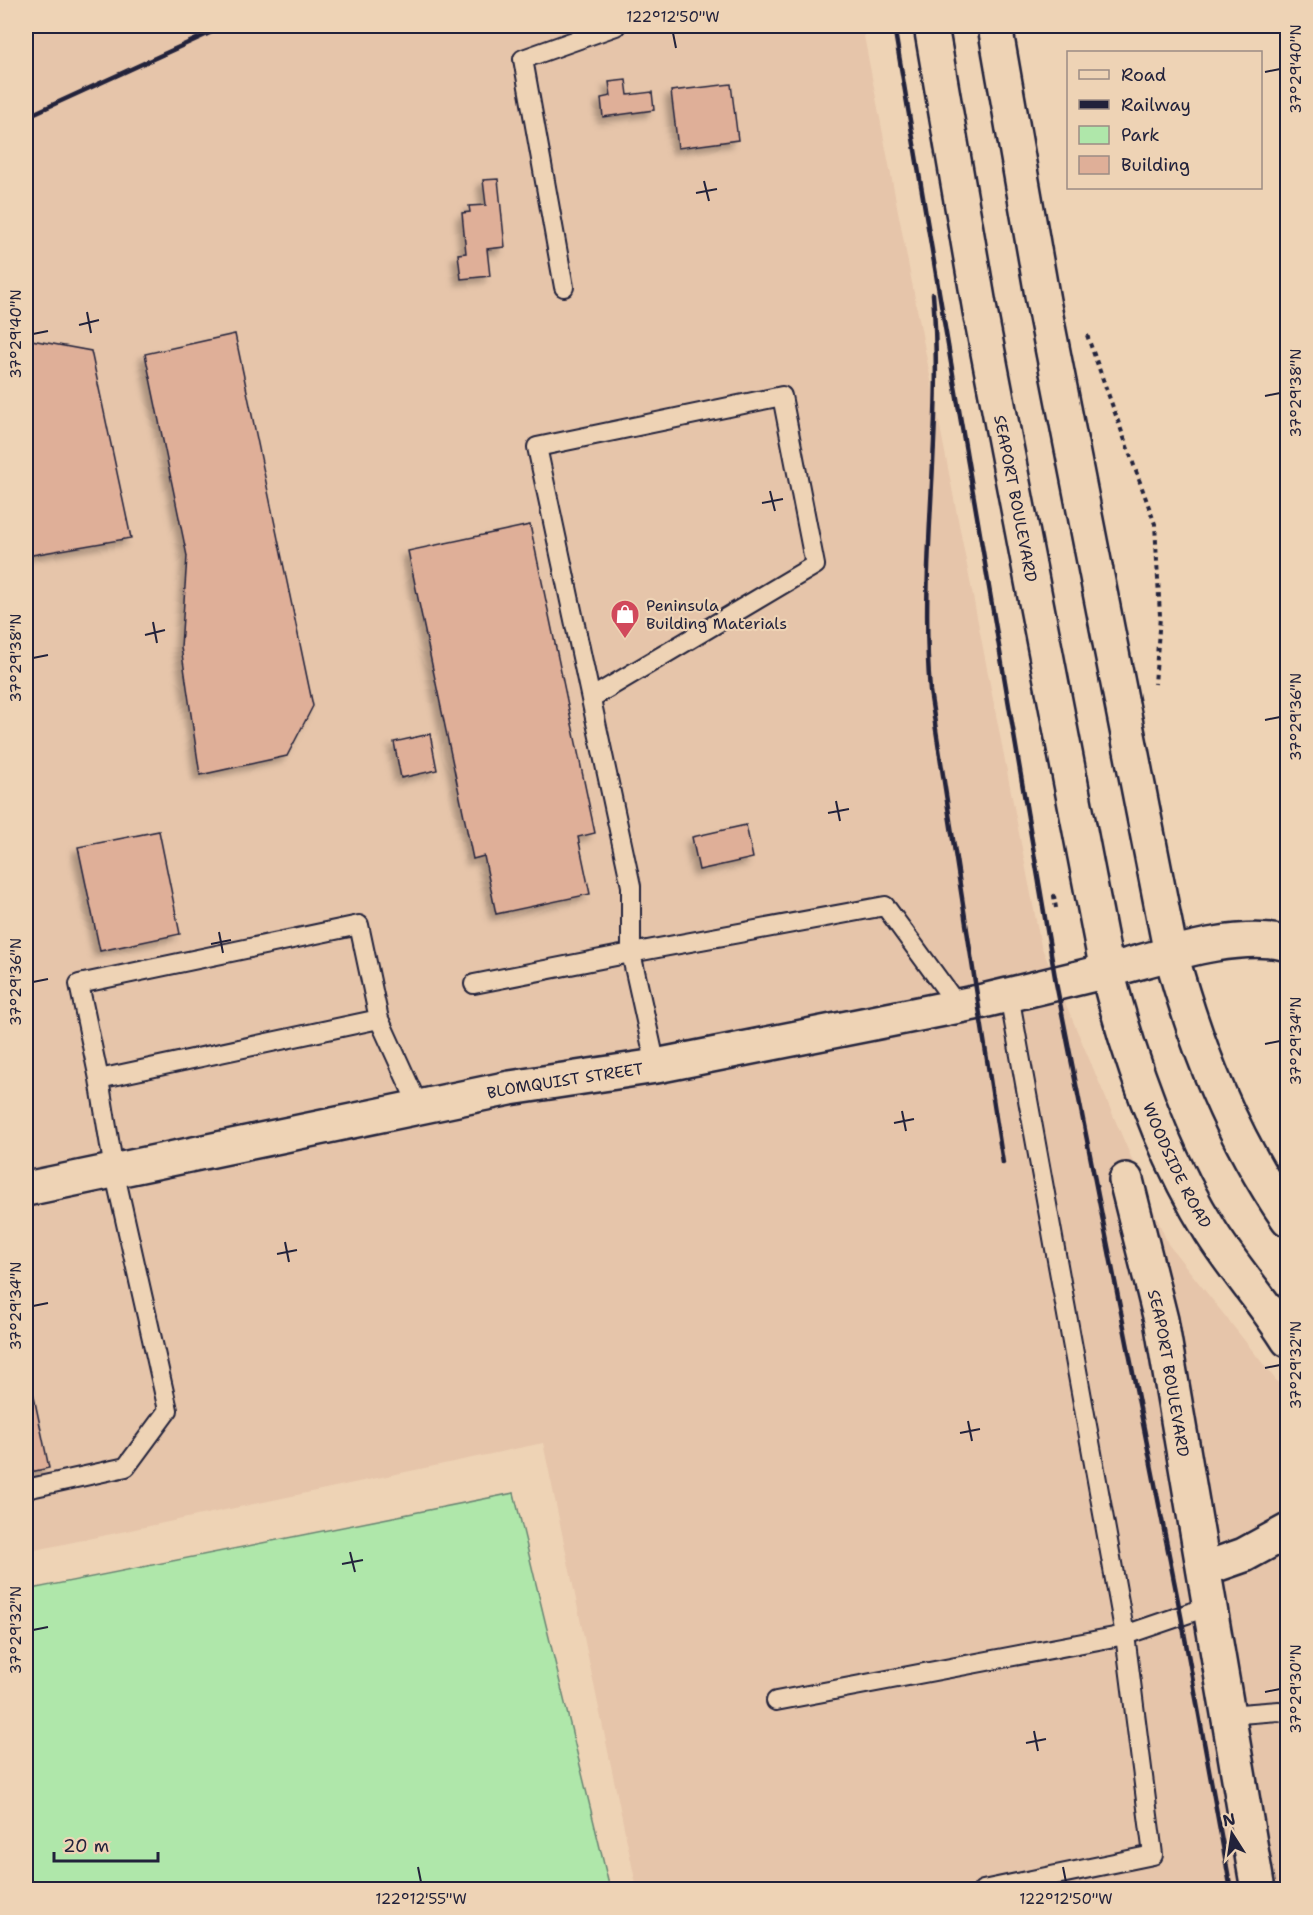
<svg xmlns="http://www.w3.org/2000/svg" width="1313" height="1915" viewBox="0 0 1313 1915" font-family="'Shantell Sans',sans-serif">
	<style>
		.built { fill: #e6c5aa }
		.green { fill: #afe7aa; stroke: #688472; stroke-width: 1.5 }
		.building { fill: #dfaf98; stroke: #22223b; stroke-width: 1.5; filter: url(#shadow) }
		.lines { fill: none; stroke-linecap: round; stroke-linejoin: round }
		.service-casing { stroke: #22223b; stroke-width: 22 }
		.minor-casing { stroke: #22223b; stroke-width: 38 }
		.tertiary-casing { stroke: #22223b; stroke-width: 38 }
		.secondary-casing { stroke: #22223b; stroke-width: 38 }
		.trunk-casing { stroke: #22223b; stroke-width: 38 }
		.path { stroke: #22223b; stroke-width: 4; stroke-dasharray: 4.5 4.5; stroke-linecap: butt }
		.service { stroke: #eed3b5; stroke-width: 18 }
		.minor { stroke: #eed3b5; stroke-width: 33 }
		.tertiary { stroke: #eed3b5; stroke-width: 33 }
		.secondary { stroke: #eed3b5; stroke-width: 33 }
		.trunk { stroke: #eed3b5; stroke-width: 33 }
		.rail { stroke: #22223b; stroke-width: 4.5 }
		.ticks { fill: none; stroke: #22223b; stroke-width: 2 }
		.labels { text-anchor: middle; stroke-width: 4.5; stroke-linejoin: round; paint-order: stroke }
		.street-label { font-size: 16px; fill: #22223b; stroke: #eed3b5 }
		.poi-label { font-size: 16px; fill: #22223b; stroke: #eed3b5; text-anchor: start }
		.neatline { fill: none; stroke: #22223b; stroke-width: 2 }
		.ticks-label { font-size: 15px; text-anchor: middle; fill: #22223b }
	</style>
	<defs>
		<filter id="shadow"><feDropShadow dx="-5.5" dy="5.5" stdDeviation="3" flood-color="#0004"/></filter>
	</defs>
	<rect width="100%" height="100%" fill="#eed3b5"/>
	<filter id="ink" filterUnits="userSpaceOnUse"><feTurbulence type="fractalNoise" baseFrequency=".0167" numOctaves="2"/><feDisplacementMap in="SourceGraphic" scale="12" xChannelSelector="R" yChannelSelector="G"/><feConvolveMatrix kernelMatrix="1 2 1 2 8 2 1 2 1" color-interpolation-filters="sRGB"/></filter>
	<g filter="url(#ink)">
		<path class="built" d="M 26,26 L 862,26 L 1041,946 L 1168,1244 L 1287,1394 L 1287,1889 L 637,1889 L 543,1443 L 26,1552 Z"/>
		<path class="green" d="M 514,1493 L 610,1889 L 26,1889 L 26,1590 Z"/>
		<path class="building" d="M 626,80 L 628,95 L 652,92 L 654,110 L 603,117 L 601,98 L 611,96 L 609,82 Z
			M 731,84 L 738,140 L 678,148 L 671,91 Z
			M 498,179 L 505,247 L 487,249 L 490,276 L 461,279 L 458,254 L 466,253 L 462,213 L 470,212 L 469,206 L 486,205 L 483,180 Z
			M 235,334 L 313,706 L 287,756 L 200,775 L 181,647 L 187,556 L 145,354 Z
			M 26,339 L 91,351 L 131,538 L 26,556 Z
			M 530,525 L 595,833 L 578,837 L 590,894 L 496,914 L 484,856 L 473,859 L 408,551 Z
			M 430,734 L 437,770 L 401,778 L 394,742 Z
			M 746,825 L 753,858 L 699,870 L 692,837 Z
			M 159,831 L 180,934 L 100,951 L 78,847 Z
			M 26,1359 L 49,1468 L 26,1473 Z"/>
		<g class="lines">
			<g class="service-casing">
				<path id="service" d="M 564,287 L 523,59 L 616,26
					M 474,984 L 631,953 L 631,886 L 537,447 L 782,396 L 815,565 L 591,698
					M 656,1066 L 631,953 L 885,906 L 958,1006
					M 99,1079 L 379,1019
					M 26,1489 L 126,1467 L 168,1410 L 114,1170 L 99,1079 L 79,984 L 359,925 L 379,1019 L 419,1107
					M 776,1701 L 1125,1635 L 1210,1606
					M 1227,1715 L 1279,1711 L 1288,1713
					M 983,1890 L 1153,1855 L 1125,1635 L 1009,995"/>
			</g>
			<g class="minor-casing">
				<g id="minor">
					<path id="s1" d="M 1126,1180 L 1161,1320 L 1258,1890"/>
					<path id="s2" d="M 26,1189 L 510,1088 L 656,1066 L 979,1002 L 1107,971"/>
					<path d="M 1204,1569 L 1244,1555 L 1288,1531"/>
				</g>
			</g>
			<g class="tertiary-casing">
				<path id="tertiary" d="M 1107,971 C 1158,958 1237,930 1288,944"/>
			</g>
			<g class="secondary-casing">
				<g id="secondary">
					<path id="s3" d="M 931,26 L 980,311 L 1107,971"/>
					<path d="M 995,26 L 1043,301 L 1171,954"/>
				</g>
			</g>
			<g class="trunk-casing">
				<g id="trunk">
					<path d="M 1171,954 C 1197,1049 1232,1137 1288,1219"/>
					<path id="s4" d="M 1107,971 C 1130,1061 1162,1153 1211,1232 C 1235,1270 1265,1303 1288,1340"/>
				</g>
			</g>
			<path class="path" d="M 1087,335 L 1155,524 L 1160,616 L 1155,684
				M 1056,908 L 1054,896 L 1058,894"/>
			<use href="#service" class="service"/>
			<use href="#minor" class="minor"/>
			<use href="#tertiary" class="tertiary"/>
			<use href="#secondary" class="secondary"/>
			<use href="#trunk" class="trunk"/>
			<path class="rail" d="M 894,26 L 1056,983 L 1181,1616 L 1231,1890
				M 26,117 L 225,26
				M 933,294 C 944,428 919,557 930,691 L 1003,1163"/>
		</g>
	</g>
	<path class="ticks" d="M 673,33 L 676,48M 1265,72 L 1280,69M 704,181 L 709,201M 696,193 L 717,189M 87,312 L 91,333M 79,325 L 99,320M 33,334 L 48,331M 1265,396 L 1280,393M 770,491 L 775,511M 762,503 L 783,499M 153,622 L 157,643M 145,635 L 165,630M 33,658 L 48,655M 1265,720 L 1280,717M 836,801 L 840,821M 828,813 L 849,809M 219,932 L 223,953M 211,944 L 231,940M 33,982 L 48,979M 1265,1044 L 1280,1041M 902,1111 L 906,1131M 894,1123 L 914,1119M 285,1242 L 289,1262M 277,1254 L 297,1250M 33,1306 L 48,1303M 1265,1368 L 1280,1365M 968,1421 L 972,1441M 960,1433 L 980,1429M 350,1552 L 355,1572M 342,1564 L 363,1560M 33,1630 L 48,1627M 1265,1692 L 1280,1689M 1034,1731 L 1038,1751M 1026,1743 L 1046,1739M 418,1867 L 421,1882M 1063,1867 L 1066,1882"/>
	<defs>
		<g id="shop-pin" transform="scale(1.5)"><path d="M0 17L-7.5 6A9.5 9.5 0 1 1 7.5 6Z" fill="#d1495b" stroke="#eed3b5"/><path d="M-5-2.5h2.3a2.7 3.5 0 0 1 5.4 0H5L5.5 6h-11ZM-1.5-2.5h3a1.5 2.3 0 0 0-3 0Z" fill="#fff"/></g>
	</defs>
	<g fill-rule="evenodd">
		<use href="#shop-pin" x="625" y="614"/>
	</g>
	<g class="labels">
		<g class="street-label">
			<text dy="6" stroke="none"><textPath href="#s3" startOffset="480">SEAPORT BOULEVARD</textPath></text>
			<text dy="6" stroke="none"><textPath href="#s2" startOffset="550">BLOMQUIST STREET</textPath></text>
			<text dy="6" stroke="none"><textPath href="#s4" startOffset="207">WOODSIDE ROAD</textPath></text>
			<text dy="6" stroke="none"><textPath href="#s1" startOffset="198">SEAPORT BOULEVARD</textPath></text>
		</g>
		<g class="poi-label">
			<text x="646" y="611">Peninsula<tspan x="646" dy="18">Building Materials</tspan></text>
		</g>
	</g>
	<rect width="1313" height="1915" fill="none" stroke="#eed3b5" stroke-width="66"/>
	<rect x="1067" y="51" width="195" height="138" fill="#eed3b5" stroke="#9c8c84" stroke-width="1.5"/>
	<rect x="1079" y="70" width="30" height="9" fill="#eed3b5" stroke="#9c8c84" stroke-width="1.5"/>
	<text x="1121" y="81" font-size="18" fill="#22223b">Road</text>
	<rect x="1079" y="100" width="30" height="9" fill="#22223b" stroke="#9c8c84" stroke-width="1.5"/>
	<text x="1121" y="111" font-size="18" fill="#22223b">Railway</text>
	<rect x="1079" y="126" width="30" height="18" fill="#afe7aa" stroke="#9c8c84" stroke-width="1.5"/>
	<text x="1121" y="141" font-size="18" fill="#22223b">Park</text>
	<rect x="1079" y="156" width="30" height="18" fill="#dfaf98" stroke="#9c8c84" stroke-width="1.5"/>
	<text x="1121" y="171" font-size="18" fill="#22223b">Building</text>
	<g transform="translate(1232 1834) rotate(348)" stroke="#eed3b5" stroke-width="4.5" paint-order="stroke">
	<path d="M0-4.5L10 22L0 15L-10 22Z" fill="#22223b"/>
	<text y="-9" font-size="16" font-weight="bold" text-anchor="middle" fill="#22223b">N</text>
	</g>
	<path d="M54 1852v9h104v-9" fill="none" stroke="#22223b" stroke-width="3"/>
	<text x="63" y="1852" font-size="18" fill="#22223b" stroke="#eed3b5" stroke-width="4.5" paint-order="stroke">20 m</text>
	<rect x="33" y="33" width="1247" height="1849" class="neatline"/>
	<g class="ticks-label">
		<text x="673" y="22">122°12'50"W</text>
		<text transform="translate(1296 69) rotate(-90)" y="5">37°29'40"N</text>
		<text transform="translate(16 334) rotate(-90)" y="5">37°29'40"N</text>
		<text transform="translate(1296 393) rotate(-90)" y="5">37°29'38"N</text>
		<text transform="translate(16 658) rotate(-90)" y="5">37°29'38"N</text>
		<text transform="translate(1296 717) rotate(-90)" y="5">37°29'36"N</text>
		<text transform="translate(16 982) rotate(-90)" y="5">37°29'36"N</text>
		<text transform="translate(1296 1041) rotate(-90)" y="5">37°29'34"N</text>
		<text transform="translate(16 1306) rotate(-90)" y="5">37°29'34"N</text>
		<text transform="translate(1296 1365) rotate(-90)" y="5">37°29'32"N</text>
		<text transform="translate(16 1630) rotate(-90)" y="5">37°29'32"N</text>
		<text transform="translate(1296 1689) rotate(-90)" y="5">37°29'30"N</text>
		<text x="421" y="1904">122°12'55"W</text>
		<text x="1066" y="1904">122°12'50"W</text>
	</g>
</svg>
